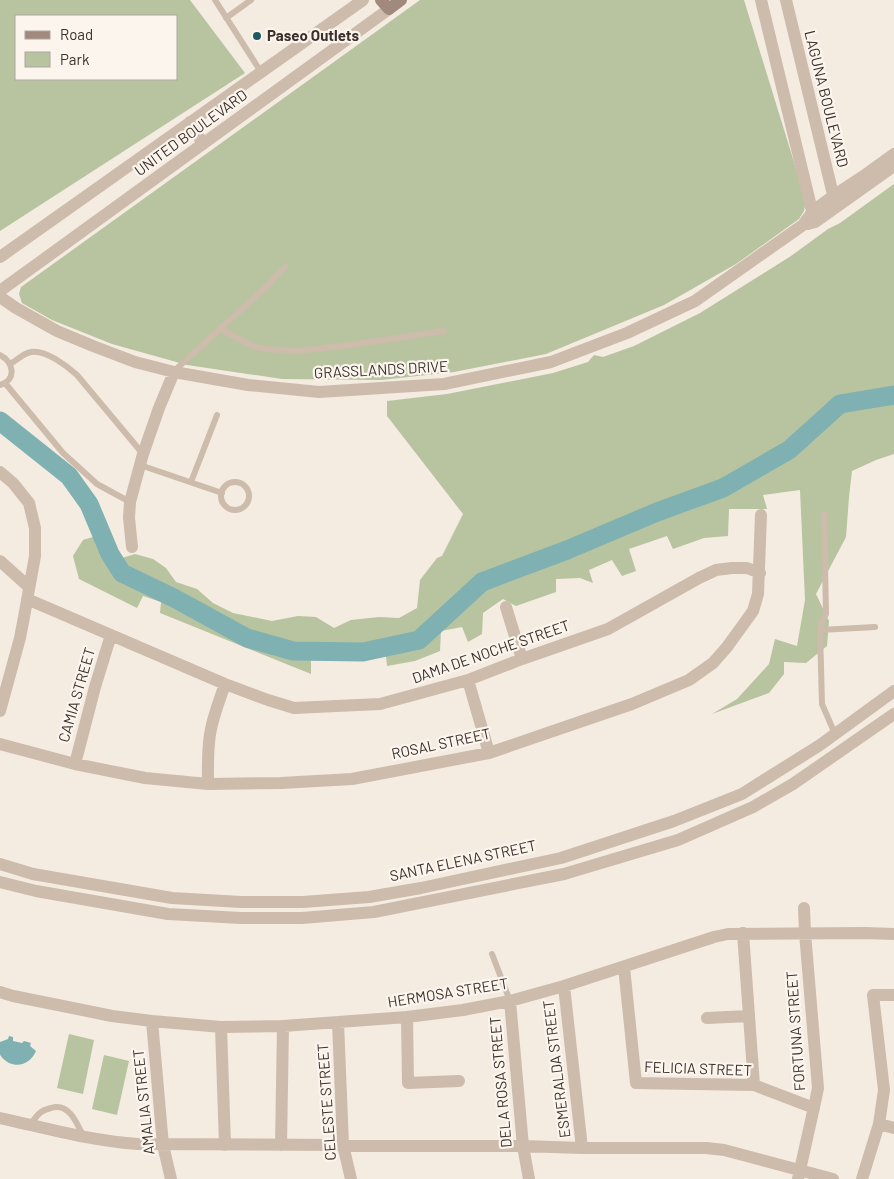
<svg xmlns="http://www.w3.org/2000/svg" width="894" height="1179" viewBox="0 0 894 1179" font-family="Barlow,sans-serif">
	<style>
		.green { fill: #b8c4a0; fill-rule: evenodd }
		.water { fill: #7fb0b2 }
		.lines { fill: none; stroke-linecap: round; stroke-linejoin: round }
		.river { stroke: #7fb0b2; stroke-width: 19 }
		.service { stroke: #cdbbac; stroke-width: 6 }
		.minor { stroke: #cdbbac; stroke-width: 12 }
		.tertiary { stroke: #cdbbac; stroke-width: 12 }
		.secondary { stroke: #a18a7d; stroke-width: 12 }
		.poi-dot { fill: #1f5a5e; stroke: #fbf5ee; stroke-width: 2 }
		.labels { text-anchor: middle; stroke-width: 4.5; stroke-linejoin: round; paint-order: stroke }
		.poi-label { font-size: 15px; font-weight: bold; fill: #3b302b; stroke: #fbf5ee; text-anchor: start }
		.street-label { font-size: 15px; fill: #3b302b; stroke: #fbf5ee }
	</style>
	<rect width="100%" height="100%" fill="#f4ebe1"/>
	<path class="green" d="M 0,0 L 190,0 L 245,73 L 0,231 ZM 16,16 L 176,16 L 176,79 L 16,79 Z
		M 420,0 L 744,0 L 806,201 L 804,211 L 799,219 L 736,264 L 664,305 L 546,354 L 454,372 L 381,380 L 282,379 L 187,365 L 112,344 L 52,320 L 22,303 L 19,294 L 21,287 Z
		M 894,184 L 894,454 L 876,460 L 852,471 L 849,497 L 846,537 L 816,594 L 829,621 L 827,646 L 806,663 L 784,662 L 784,674 L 769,693 L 712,714 L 737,699 L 769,664 L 775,639 L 797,646 L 805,600 L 800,490 L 763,495 L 767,509 L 729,509 L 728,536 L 704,538 L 673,549 L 667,536 L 629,549 L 636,571 L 622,576 L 612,560 L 589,570 L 593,583 L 580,578 L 556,579 L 556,592 L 516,606 L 503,599 L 483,613 L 482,634 L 468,642 L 462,627 L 441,631 L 440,651 L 415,661 L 387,666 L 386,656 L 362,659 L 311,659 L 311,674 L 160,613 L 161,602 L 143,596 L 137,608 L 79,579 L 73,556 L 83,540 L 96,536 L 122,558 L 135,554 L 153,559 L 166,568 L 176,582 L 197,589 L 213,603 L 233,613 L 272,621 L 298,616 L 316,617 L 334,628 L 351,620 L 379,617 L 399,618 L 417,608 L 420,580 L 437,558 L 442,556 L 463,514 L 387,416 L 387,401 L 447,394 L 553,373 L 588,362 L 594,355 L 603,357 L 634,346 L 700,313 L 791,256 L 828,229 L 840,223 Z
		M 69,1034 L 94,1040 L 83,1094 L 57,1088 Z
		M 104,1055 L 129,1061 L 117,1115 L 92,1109 Z"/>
	<path class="water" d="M 9,1036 L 13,1037 L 13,1041 L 22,1043 L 24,1041 L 31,1043 L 30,1046 L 36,1051 C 31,1062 21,1068 9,1063 C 6,1061 1,1058 0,1054 C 0,1051 0,1045 0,1042 L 8,1039 Z"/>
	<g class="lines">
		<path class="river" d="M 0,421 L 69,476 L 89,504 L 110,554 L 122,573 L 174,598 L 247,638 L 293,651 L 363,652 L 419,640 L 482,582 L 567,550 L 657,512 L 723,488 L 789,450 L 840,404 L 894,395"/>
		<path class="service" d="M 215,0 L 261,72
			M 226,18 L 251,0
			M 220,329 L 253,346 L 265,349 L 296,351 L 343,346 L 444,331
			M 0,355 C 14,362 17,380 0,385
			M 10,364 C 17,360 24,353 31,352 C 45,349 67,366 77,375 L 143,454
			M 174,371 L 264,289 L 285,267
			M 5,383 L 63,453 L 97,484 L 130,502
			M 140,465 L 222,493
			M 191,482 L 217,415
			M221 496a14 14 0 1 1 28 0a14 14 0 1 1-28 0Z
			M 824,514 L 826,614 L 822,621 L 820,630 L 822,704 L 835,734
			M 820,630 L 875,627
			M 492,954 L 510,1001
			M 30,1125 C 33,1121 36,1116 40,1113 C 43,1110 47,1109 51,1108 C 69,1102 77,1123 83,1136"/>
		<path class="minor" d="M 761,0 L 814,219
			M 786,0 L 836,207
			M 190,122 L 203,144
			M 808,224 L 815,222 L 894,166
			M 0,257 L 363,0
			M 0,291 L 389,9
			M 0,297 L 16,308 L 57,331 L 93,346 L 135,362 L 174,372 L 248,385 L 319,392 L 444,384 L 551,362 L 627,333 L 695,301 L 803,225 L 813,211 L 833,196 L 862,177 L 894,154
			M 0,472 L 13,483 L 29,503 L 35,528 L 35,556 L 24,617 L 20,638 L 0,711
			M 132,547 L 129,518 L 130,502 L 143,454 L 159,408 L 174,372
			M 0,561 L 29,587
			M 27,599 L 225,684 L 268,700 L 294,708 L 380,704 L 468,680 L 522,659 L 608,629 L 699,578 L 716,570 L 732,568 L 747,568 L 760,573
			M 506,607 L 522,659
			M 468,680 L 489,753
			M 0,744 L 75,764 L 145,778 L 208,784 L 281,783 L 352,779 L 489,753 L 632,704 L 689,680 L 713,663 L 727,647 L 753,611 L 758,594 L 761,515
			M 75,764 L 95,687 L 111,635
			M 208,784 C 208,766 207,747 211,729 C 214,714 220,699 225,684
			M 743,933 L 754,1085
			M 624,967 L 636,1083 L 754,1085 L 814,1108
			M 564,986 L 582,1148
			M 0,992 L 13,996 L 112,1016 L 152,1021 L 221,1027 L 283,1026 L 407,1017 L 463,1010 L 510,1001 L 564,986 L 714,937 L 728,934 L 865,933 L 894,934
			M 510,1001 L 523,1146 L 529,1179
			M 407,1017 L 408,1083 L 459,1081
			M 707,1018 L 749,1016
			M 152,1021 L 163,1145 L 171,1179
			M 338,1022 L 343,1145 L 351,1179
			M 221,1027 L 225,1145
			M 0,1118 C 46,1128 91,1141 138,1144 L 523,1146 L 582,1148 L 706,1148 L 724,1150 L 833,1179
			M 879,1124 L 894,1128
			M 281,1145 L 283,1026
			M 798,1179 L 816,1098 L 818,1088 L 805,933 L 804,908
			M 862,1179 L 879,1124 L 884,1090 L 873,995 L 894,995"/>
		<path class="tertiary" d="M 0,864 L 33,874 L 172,898 L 241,902 L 303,902 L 369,897 L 421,888 L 561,858 L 674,821 L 742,794 L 820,745 L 894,691
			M 0,882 L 36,891 L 168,914 L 241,918 L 302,918 L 374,912 L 564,874 L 678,840 L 753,807 L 793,784 L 894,714"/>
		<path class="secondary" d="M 381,0 L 389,9 L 401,0"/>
	</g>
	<circle class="poi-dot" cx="257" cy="36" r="5"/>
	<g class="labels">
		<g class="poi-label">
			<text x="267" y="41">Paseo Outlets</text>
		</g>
		<g class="street-label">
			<text transform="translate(826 99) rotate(76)" y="5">LAGUNA BOULEVARD</text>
			<text transform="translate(191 133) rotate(-36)" y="5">UNITED BOULEVARD</text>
			<text transform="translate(381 370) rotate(-3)" y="5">GRASSLANDS DRIVE</text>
			<text transform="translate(491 652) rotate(-19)" y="5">DAMA DE NOCHE STREET</text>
			<text transform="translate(77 695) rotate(-74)" y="5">CAMIA STREET</text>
			<text transform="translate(441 744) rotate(-12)" y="5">ROSAL STREET</text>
			<text transform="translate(463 861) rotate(-12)" y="5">SANTA ELENA STREET</text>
			<text transform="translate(448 993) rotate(-9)" y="5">HERMOSA STREET</text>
			<text transform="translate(796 1031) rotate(-94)" y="5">FORTUNA STREET</text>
			<text transform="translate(557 1069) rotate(-97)" y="5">ESMERALDA STREET</text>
			<text transform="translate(698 1069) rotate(2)" y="5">FELICIA STREET</text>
			<text transform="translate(501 1082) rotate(-95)" y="5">DELA ROSA STREET</text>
			<text transform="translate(144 1102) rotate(-96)" y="5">AMALIA STREET</text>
			<text transform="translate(327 1102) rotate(-94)" y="5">CELESTE STREET</text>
		</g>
	</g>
	<rect x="15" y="15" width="162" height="65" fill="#fbf5ee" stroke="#aea6a0"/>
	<rect x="25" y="31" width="25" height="8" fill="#a18a7d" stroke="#aea6a0"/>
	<text x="60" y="40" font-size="15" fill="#3b302b">Road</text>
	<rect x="25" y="52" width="25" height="15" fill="#b8c4a0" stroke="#aea6a0"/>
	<text x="60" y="65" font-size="15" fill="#3b302b">Park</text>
</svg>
